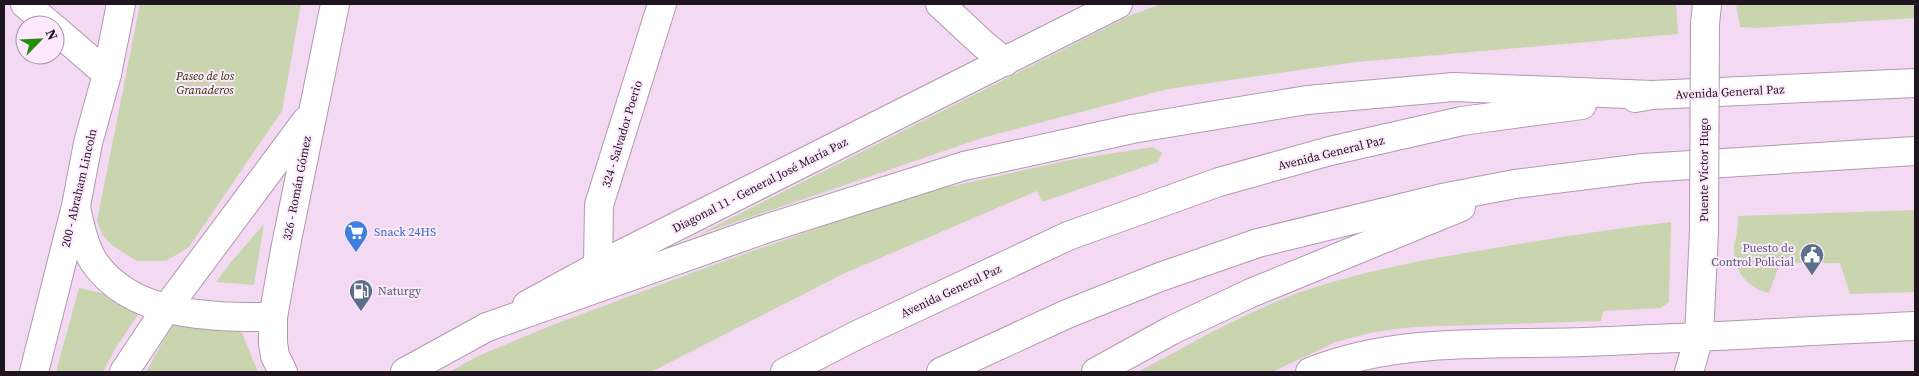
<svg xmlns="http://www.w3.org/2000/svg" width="1919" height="376" viewBox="0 0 1919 376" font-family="'Source Serif 4',serif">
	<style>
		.green { fill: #c8d5af }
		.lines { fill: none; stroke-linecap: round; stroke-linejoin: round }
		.minor-casing { stroke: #b298b1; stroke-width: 30 }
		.major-casing { stroke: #b298b1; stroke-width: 30 }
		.highway-casing { stroke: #b298b1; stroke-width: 30 }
		.minor { stroke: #fff; stroke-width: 28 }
		.major { stroke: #fff; stroke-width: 28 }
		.highway { stroke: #fff; stroke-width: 28 }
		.minor-bridge-casing { stroke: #b298b1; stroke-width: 30; stroke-linecap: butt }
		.minor-bridge { stroke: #fff; stroke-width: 28 }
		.labels { text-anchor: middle; stroke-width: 4; stroke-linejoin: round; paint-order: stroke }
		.park-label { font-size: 12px; font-style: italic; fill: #2a3600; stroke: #fee8fd }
		.street-label { font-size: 12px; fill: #1e151e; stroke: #fee8fd }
		.shop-label { font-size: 12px; fill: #366cbe; stroke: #fee8fd; text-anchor: start }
		.service-label { font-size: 12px; fill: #4e5e75; stroke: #fee8fd; text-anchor: end }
	</style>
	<rect width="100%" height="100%" fill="#f4d9f3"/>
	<path class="green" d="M 140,4 L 301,4 L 282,111 L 189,247 L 166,261 L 137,261 L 113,246 L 103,236 L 97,221 Z
		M 1162,4 L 1676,4 L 1678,34 L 1356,62 L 1168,89 L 982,138 L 698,235 L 1131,15 Z
		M 1736,4 L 1915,4 L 1915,18 L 1756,28 L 1740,27 Z
		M 1153,147 L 1162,153 L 1158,162 L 1042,202 L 1037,191 L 845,273 L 651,372 L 449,372 L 478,356 L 550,326 L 713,265 L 827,225 L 935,190 L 1070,160 Z
		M 1915,210 L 1915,292 L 1850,294 L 1840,263 L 1780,263 L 1769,293 C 1747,288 1733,270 1734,247 C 1734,242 1737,237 1737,231 C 1738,226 1738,221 1738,216 Z
		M 1671,222 L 1669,302 L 1661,308 L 1603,311 L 1601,321 L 1412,327 L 1374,332 L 1336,342 L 1272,372 L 1138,372 C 1190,344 1242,314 1298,293 C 1361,271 1428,259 1494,248 C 1553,238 1612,229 1671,222 Z
		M 264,224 L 254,285 L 216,282 L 231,262 Z
		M 79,288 L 146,303 L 115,349 L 103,372 L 56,372 Z
		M 177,320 L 236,328 L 242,333 L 258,372 L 146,372 L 172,325 Z"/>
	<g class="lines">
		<g class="minor-casing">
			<path id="minor" d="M 25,4 L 50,25
				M 940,4 L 983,44 L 1005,62
				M 1705,24 L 1707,4
				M 55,29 L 107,74
				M 598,266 L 599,205 L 662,4
				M 527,305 L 598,266 L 1118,4
				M 1310,372 C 1397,337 1492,345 1583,342 C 1694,338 1804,331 1915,326
				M 1689,372 L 1699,337 L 1704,231"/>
		</g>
		<g class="major-casing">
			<path id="major" d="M 76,207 C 80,225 84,246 94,262 C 133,318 212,317 273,317
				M 34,372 L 76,206 L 88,143 L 107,74 L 121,4
				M 124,372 L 166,309 L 306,121
				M 283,372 L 275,356 L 273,343 L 273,317 L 286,245 L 335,4
				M 405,372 L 487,327"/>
		</g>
		<g class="highway-casing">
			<path id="highway" d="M 1635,98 L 1652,95 L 1915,83
				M 487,327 L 765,229 L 964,166 L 1132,129 L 1307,100 L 1454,87 L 1652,95
				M 785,372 L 857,335 L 1068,236 L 1219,182 L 1330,151 L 1462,121 L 1582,105
				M 941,372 L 1067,314 L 1160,277 L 1258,243 L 1442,198 L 1515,184 L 1643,168 L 1915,151
				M 1096,372 L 1172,330 L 1251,293 L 1461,207"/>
		</g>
		<use href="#minor" class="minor"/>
		<use href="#major" class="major"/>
		<use href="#highway" class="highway"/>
		<g class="minor-bridge-casing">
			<path id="minor-bridge" d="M 1704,231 L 1705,24"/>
		</g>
		<use href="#minor-bridge" class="minor-bridge"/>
	</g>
	<defs>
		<g id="supermarket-pin" transform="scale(1.25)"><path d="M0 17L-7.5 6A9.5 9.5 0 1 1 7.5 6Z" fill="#3f7fe0" stroke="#fee8fd"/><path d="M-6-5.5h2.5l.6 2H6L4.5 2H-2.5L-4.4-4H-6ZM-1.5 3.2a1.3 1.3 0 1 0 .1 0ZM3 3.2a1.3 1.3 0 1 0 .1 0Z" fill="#fff"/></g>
		<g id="civic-pin" transform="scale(1.25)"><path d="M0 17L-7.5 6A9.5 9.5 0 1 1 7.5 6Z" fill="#5c6f8a" stroke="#fee8fd"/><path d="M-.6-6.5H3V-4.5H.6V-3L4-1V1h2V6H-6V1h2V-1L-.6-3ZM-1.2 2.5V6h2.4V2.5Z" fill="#fff"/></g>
		<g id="fuel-pin" transform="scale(1.25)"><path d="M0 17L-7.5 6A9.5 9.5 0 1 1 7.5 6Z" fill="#5c6f8a" stroke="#fee8fd"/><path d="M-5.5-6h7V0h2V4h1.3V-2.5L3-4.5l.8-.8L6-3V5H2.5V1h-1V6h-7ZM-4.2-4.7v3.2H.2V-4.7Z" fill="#fff"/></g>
	</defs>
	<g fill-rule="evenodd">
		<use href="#supermarket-pin" x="356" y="232"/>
		<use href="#civic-pin" x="1812" y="255"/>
		<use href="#fuel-pin" x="361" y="291"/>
	</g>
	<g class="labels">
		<g class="park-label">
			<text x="205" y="80">Paseo de los<tspan x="205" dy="14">Granaderos</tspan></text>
		</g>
		<g class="street-label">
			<text transform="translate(1730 92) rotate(-3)" y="4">Avenida General Paz</text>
			<text transform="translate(622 134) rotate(-73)" y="4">324 - Salvador Poerio</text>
			<text transform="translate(1331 153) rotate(-14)" y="4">Avenida General Paz</text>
			<text transform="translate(1704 170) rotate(-90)" y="4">Puente Víctor Hugo</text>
			<text transform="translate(760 185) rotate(-27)" y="4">Diagonal 11 - General José María Paz</text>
			<text transform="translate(79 188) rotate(-77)" y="4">200 - Abraham Lincoln</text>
			<text transform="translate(297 188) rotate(-79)" y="4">326 - Román Gómez</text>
			<text transform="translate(951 291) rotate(-25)" y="4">Avenida General Paz</text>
		</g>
		<g class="shop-label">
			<text x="374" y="236">Snack 24HS</text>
		</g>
		<g class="service-label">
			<text x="1794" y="252">Puesto de<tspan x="1794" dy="14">Control Policial</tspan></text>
			<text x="378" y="295" text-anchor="start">Naturgy</text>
		</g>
	</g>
	<rect width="1919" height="376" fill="none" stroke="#1e151e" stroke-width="10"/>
	<g transform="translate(40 40) rotate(66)"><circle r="24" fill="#fee8fd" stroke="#a494a4"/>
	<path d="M0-4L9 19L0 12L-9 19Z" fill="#258e0e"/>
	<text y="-8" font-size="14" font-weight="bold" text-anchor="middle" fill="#1e151e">N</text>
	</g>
</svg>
